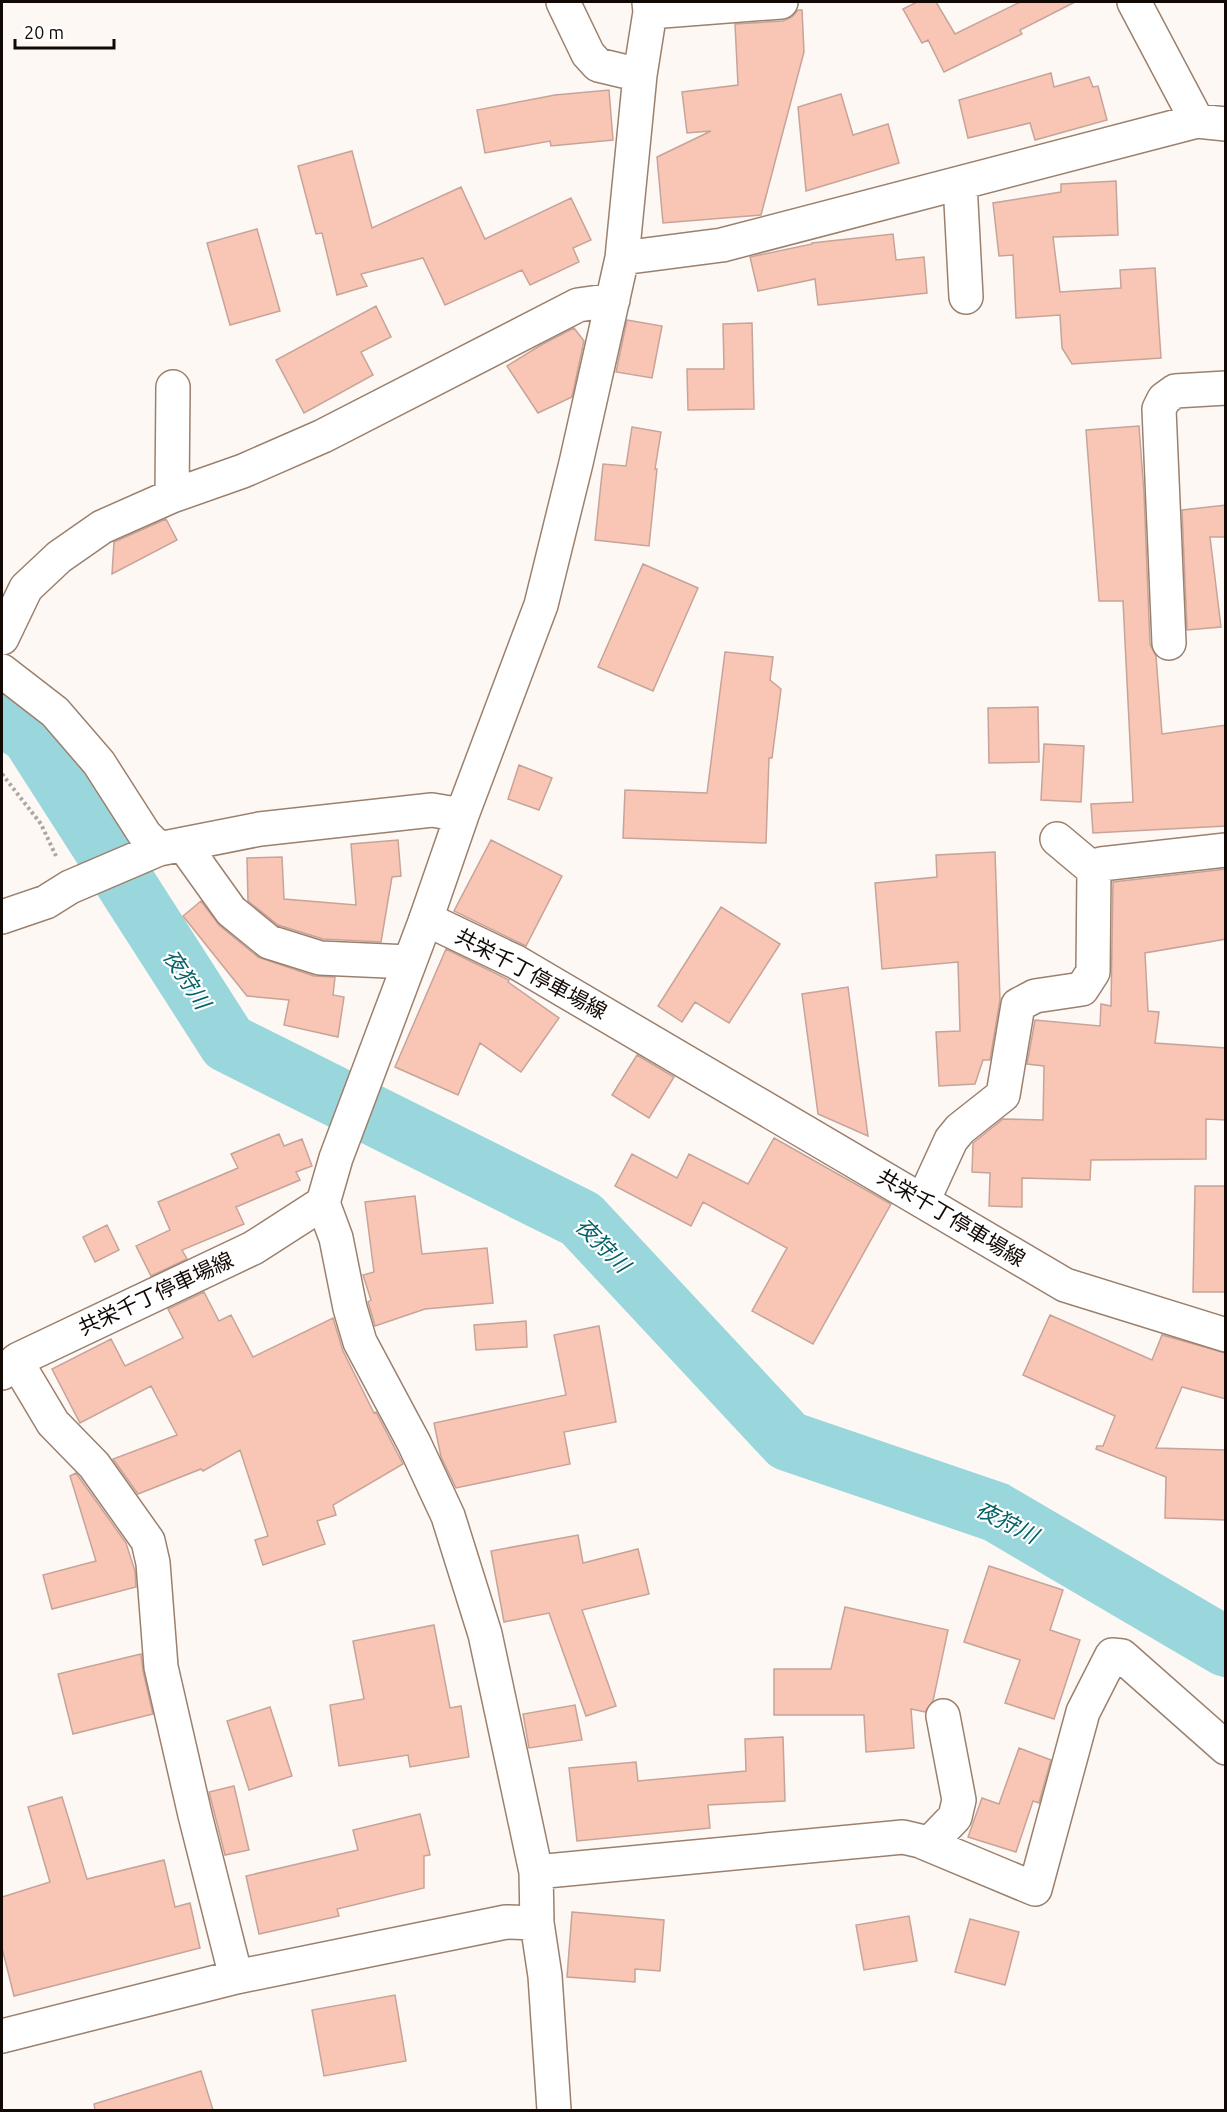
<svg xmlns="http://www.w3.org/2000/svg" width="1227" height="2112" viewBox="0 0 1227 2112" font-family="Ubuntu,'Noto Sans JP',sans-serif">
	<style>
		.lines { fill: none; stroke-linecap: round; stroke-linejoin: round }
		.river { stroke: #99d7dd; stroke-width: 60 }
		.building { fill: #f9c5b4; stroke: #c6a499; stroke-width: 1.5 }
		.minor-casing { stroke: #9b806d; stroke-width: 36 }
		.major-casing { stroke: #9b806d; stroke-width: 36 }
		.path { stroke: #ada6a2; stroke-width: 4; stroke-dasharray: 3 3; stroke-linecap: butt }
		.minor { stroke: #fff; stroke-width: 33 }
		.major { stroke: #fff; stroke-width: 33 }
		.labels { text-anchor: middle; stroke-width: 4.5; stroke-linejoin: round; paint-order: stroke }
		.street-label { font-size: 21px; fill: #120904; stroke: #fff }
		.water-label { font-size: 22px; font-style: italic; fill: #046167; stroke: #fff }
	</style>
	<rect width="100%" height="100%" fill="#fef8f4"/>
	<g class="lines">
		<path class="river" d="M 2,716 L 30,734 L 228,1043 L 581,1219 L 788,1441 L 996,1512 L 1226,1647"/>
	</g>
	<path class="building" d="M 917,2 L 936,2 L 955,34 L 1020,2 L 1075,2 L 1020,30 L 1022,34 L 944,72 L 928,40 L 922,43 L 903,9 Z
		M 798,10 L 802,10 L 804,52 L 761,215 L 663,223 L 657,157 L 711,131 L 687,133 L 682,92 L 738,85 L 735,24 L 783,21 L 792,17 Z
		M 1051,73 L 1054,87 L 1089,77 L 1093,87 L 1098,86 L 1107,120 L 1035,140 L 1030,123 L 968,138 L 959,100 Z
		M 609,90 L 613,140 L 551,146 L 550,141 L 485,153 L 477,110 L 555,95 Z
		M 841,94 L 853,135 L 888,124 L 899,163 L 806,191 L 798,107 Z
		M 352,151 L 372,228 L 461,187 L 485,239 L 571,198 L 591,240 L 573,248 L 579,262 L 530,285 L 522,270 L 445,305 L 423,258 L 361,274 L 367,286 L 337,295 L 322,233 L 316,234 L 298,166 Z
		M 1116,181 L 1118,235 L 1053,237 L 1060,292 L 1121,288 L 1120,270 L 1155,268 L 1161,358 L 1072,364 L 1062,348 L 1060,315 L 1016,318 L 1013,255 L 999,256 L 993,203 L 1061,192 L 1061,184 Z
		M 257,229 L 280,311 L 230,325 L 207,243 Z
		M 893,234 L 896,260 L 924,257 L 927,293 L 818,305 L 815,279 L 758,291 L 750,257 L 812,244 L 812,243 Z
		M 376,306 L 391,337 L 361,352 L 373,375 L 304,413 L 276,360 Z
		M 627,320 L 662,326 L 652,378 L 616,372 Z
		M 752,323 L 754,409 L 688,410 L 687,369 L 724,369 L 723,324 Z
		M 574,328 L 584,341 L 572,397 L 538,413 L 507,366 L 541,345 Z
		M 1139,426 L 1144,493 L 1150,644 L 1156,656 L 1162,734 L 1226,725 L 1226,826 L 1093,833 L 1091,804 L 1133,802 L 1123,601 L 1099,601 L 1086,430 Z
		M 632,427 L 661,432 L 655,469 L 657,469 L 649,546 L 595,540 L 603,464 L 626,466 Z
		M 1226,505 L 1226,537 L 1210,537 L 1221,627 L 1187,630 L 1182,510 Z
		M 166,519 L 177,540 L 112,574 L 114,542 Z
		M 643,564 L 698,588 L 653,691 L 598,667 Z
		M 725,652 L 773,657 L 770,680 L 781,689 L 772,758 L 769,758 L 766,843 L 623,838 L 625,790 L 707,793 Z
		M 1038,707 L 1039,762 L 989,763 L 988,708 Z
		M 1044,744 L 1084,746 L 1081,802 L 1041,800 Z
		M 519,765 L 552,778 L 539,810 L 508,799 Z
		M 398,840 L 401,876 L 392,877 L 381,942 L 323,939 L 278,925 L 248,901 L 247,858 L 282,857 L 284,899 L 356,905 L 351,844 Z
		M 491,840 L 562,876 L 526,946 L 454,911 Z
		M 995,852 L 1000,1000 L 990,1060 L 983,1060 L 975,1084 L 939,1086 L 936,1032 L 960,1031 L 958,962 L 882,969 L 875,883 L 937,877 L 936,855 Z
		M 1226,869 L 1226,939 L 1145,953 L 1148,1011 L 1159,1012 L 1155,1043 L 1226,1048 L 1226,1120 L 1206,1119 L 1206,1159 L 1091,1160 L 1090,1180 L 1022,1178 L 1022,1207 L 989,1206 L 990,1173 L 972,1172 L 973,1143 L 1003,1119 L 1043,1120 L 1044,1066 L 1027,1064 L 1035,1020 L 1100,1026 L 1101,1004 L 1111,1006 L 1113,882 Z
		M 201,901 L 219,925 L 258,957 L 314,976 L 335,977 L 333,995 L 344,997 L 338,1037 L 284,1025 L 289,1000 L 247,996 L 183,916 Z
		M 721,907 L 780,944 L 729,1023 L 695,1002 L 682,1022 L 658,1006 Z
		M 446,949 L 509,980 L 508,982 L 559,1018 L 521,1072 L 480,1043 L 458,1095 L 395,1067 Z
		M 848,987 L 868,1136 L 818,1114 L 802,994 Z
		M 637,1055 L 674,1077 L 649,1118 L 612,1095 Z
		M 279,1134 L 284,1146 L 302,1139 L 312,1166 L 296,1172 L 300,1180 L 236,1207 L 244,1224 L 182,1250 L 187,1259 L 151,1276 L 136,1246 L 170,1230 L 158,1202 L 238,1168 L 231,1154 Z
		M 774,1138 L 891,1204 L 813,1344 L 752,1311 L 787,1248 L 703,1202 L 691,1226 L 615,1186 L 632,1154 L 677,1178 L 689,1154 L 748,1184 Z
		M 1195,1186 L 1226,1186 L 1226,1292 L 1193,1292 Z
		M 415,1196 L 422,1254 L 487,1248 L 493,1303 L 425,1309 L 375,1326 L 368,1302 L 371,1300 L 363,1275 L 374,1272 L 365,1202 Z
		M 107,1225 L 119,1250 L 95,1262 L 83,1237 Z
		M 204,1292 L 219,1321 L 231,1315 L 253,1357 L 333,1318 L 343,1351 L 374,1413 L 376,1412 L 403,1464 L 333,1505 L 336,1515 L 317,1521 L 325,1544 L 263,1565 L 255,1540 L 268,1536 L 240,1450 L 203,1471 L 201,1469 L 138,1494 L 113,1459 L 177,1435 L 151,1386 L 80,1423 L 52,1369 L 111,1339 L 125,1366 L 183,1338 L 168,1309 Z
		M 1050,1315 L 1152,1360 L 1162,1335 L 1226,1353 L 1226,1399 L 1182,1387 L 1156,1448 L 1226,1450 L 1226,1520 L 1165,1518 L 1166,1477 L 1096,1449 L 1097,1446 L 1103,1446 L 1115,1416 L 1023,1375 Z
		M 526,1321 L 527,1347 L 476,1350 L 474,1325 Z
		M 599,1326 L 616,1422 L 564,1432 L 570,1464 L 456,1488 L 441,1457 L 434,1423 L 566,1395 L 554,1335 Z
		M 76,1473 L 126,1543 L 135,1571 L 136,1587 L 52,1609 L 43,1575 L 96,1561 L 70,1476 Z
		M 578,1535 L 583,1563 L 638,1549 L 649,1594 L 582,1610 L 616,1706 L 586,1716 L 549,1613 L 504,1622 L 491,1551 Z
		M 989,1566 L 1063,1590 L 1050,1630 L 1080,1640 L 1054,1719 L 1005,1703 L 1020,1660 L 964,1642 Z
		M 845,1607 L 948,1630 L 933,1701 L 925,1712 L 911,1709 L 914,1748 L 866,1752 L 864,1715 L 774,1715 L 774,1669 L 831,1669 Z
		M 434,1625 L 450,1708 L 461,1706 L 469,1757 L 410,1767 L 408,1755 L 339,1766 L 330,1705 L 364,1699 L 353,1641 Z
		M 141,1654 L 143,1671 L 153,1714 L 73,1734 L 58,1674 Z
		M 575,1705 L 582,1740 L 529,1748 L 523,1714 Z
		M 270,1707 L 292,1776 L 249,1790 L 227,1721 Z
		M 783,1737 L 785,1801 L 708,1805 L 710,1828 L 577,1841 L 569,1768 L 636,1762 L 638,1781 L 746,1771 L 745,1739 Z
		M 1019,1748 L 1051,1760 L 1039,1803 L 1033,1801 L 1016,1852 L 968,1837 L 982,1798 L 999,1804 Z
		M 234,1786 L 249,1850 L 225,1855 L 209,1792 Z
		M 62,1797 L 87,1879 L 164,1860 L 175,1907 L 190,1903 L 200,1948 L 14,1996 L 2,1948 L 2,1897 L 50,1882 L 28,1807 Z
		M 420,1814 L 430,1855 L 424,1856 L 424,1888 L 337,1909 L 339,1916 L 259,1934 L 246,1876 L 358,1850 L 353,1830 Z
		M 572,1912 L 664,1920 L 660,1971 L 635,1969 L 635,1982 L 567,1977 Z
		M 909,1916 L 917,1961 L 864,1970 L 856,1925 Z
		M 970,1919 L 1019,1932 L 1005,1985 L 955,1972 Z
		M 395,1995 L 406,2061 L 324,2076 L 312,2010 Z
		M 201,2071 L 213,2110 L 95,2110 L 94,2104 Z"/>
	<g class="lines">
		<g class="minor-casing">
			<path id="minor" d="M 563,2 L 588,54 L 598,65 L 640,75
				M 1134,2 L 1197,121
				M 650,12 L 781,2
				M 960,183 L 966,297
				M 622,258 L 722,245 L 1197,121 L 1226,124
				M 172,496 L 173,387
				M 2,638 L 26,588 L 59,557 L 102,527 L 172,496 L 243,471 L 323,436 L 578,305 L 613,300
				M 1169,643 L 1159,409 L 1164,399 L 1175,391 L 1226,388
				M 2,671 L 55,712 L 99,763 L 145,835 L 159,849
				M 1057,839 L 1094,870
				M 183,844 L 231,911 L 269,942 L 320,958 L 409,962
				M 2,917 L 46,902 L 70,887 L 159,849 L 260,829 L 432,810 L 462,815
				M 426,919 L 462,815 L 541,605 L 576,463 L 622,258 L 640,75 L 650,12 L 649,2
				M 923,1201 L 951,1140 L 960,1129 L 1003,1095 L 1018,1005 L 1035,996 L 1082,989 L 1093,972 L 1094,870 L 1101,864 L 1226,850
				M 323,1203 L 336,1238 L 350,1308 L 360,1342 L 414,1443 L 448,1516 L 485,1634 L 536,1872 L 537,1923 L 545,1976 L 554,2110
				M 16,1361 L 53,1423 L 94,1465 L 148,1541 L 153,1563 L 161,1667 L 195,1815 L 236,1977
				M 929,1844 L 955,1817 L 959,1800 L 943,1716
				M 536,1872 L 903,1837 L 920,1841 L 1035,1889 L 1083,1712 L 1112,1655 L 1122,1656 L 1226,1748
				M 2,2036 L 236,1977 L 506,1922 L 537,1923"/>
		</g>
		<g class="major-casing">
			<path id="major" d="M 2,1373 L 19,1359 L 253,1248 L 323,1203 L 336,1158 L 426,919 L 516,962 L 1065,1285 L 1226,1335"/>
		</g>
		<path class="path" d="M 2,774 L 41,824 L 56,856"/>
		<use href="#minor" class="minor"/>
		<use href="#major" class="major"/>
	</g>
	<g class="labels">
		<g class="street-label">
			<text transform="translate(531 974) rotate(28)" y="7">共栄千丁停車場線</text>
			<text transform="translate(951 1218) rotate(31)" y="7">共栄千丁停車場線</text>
			<text transform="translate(156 1294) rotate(-25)" y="7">共栄千丁停車場線</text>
		</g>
		<g class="water-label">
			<text transform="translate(187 979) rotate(57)" y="8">夜狩川</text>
			<text transform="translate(603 1245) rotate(45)" y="8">夜狩川</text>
			<text transform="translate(1007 1522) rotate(27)" y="8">夜狩川</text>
		</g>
	</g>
	<rect width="1227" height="2112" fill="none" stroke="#120904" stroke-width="6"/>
	<path d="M15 39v9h99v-9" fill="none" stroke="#120904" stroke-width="3"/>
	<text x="24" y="39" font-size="18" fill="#120904" stroke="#ffffff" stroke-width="4.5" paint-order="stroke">20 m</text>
</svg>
